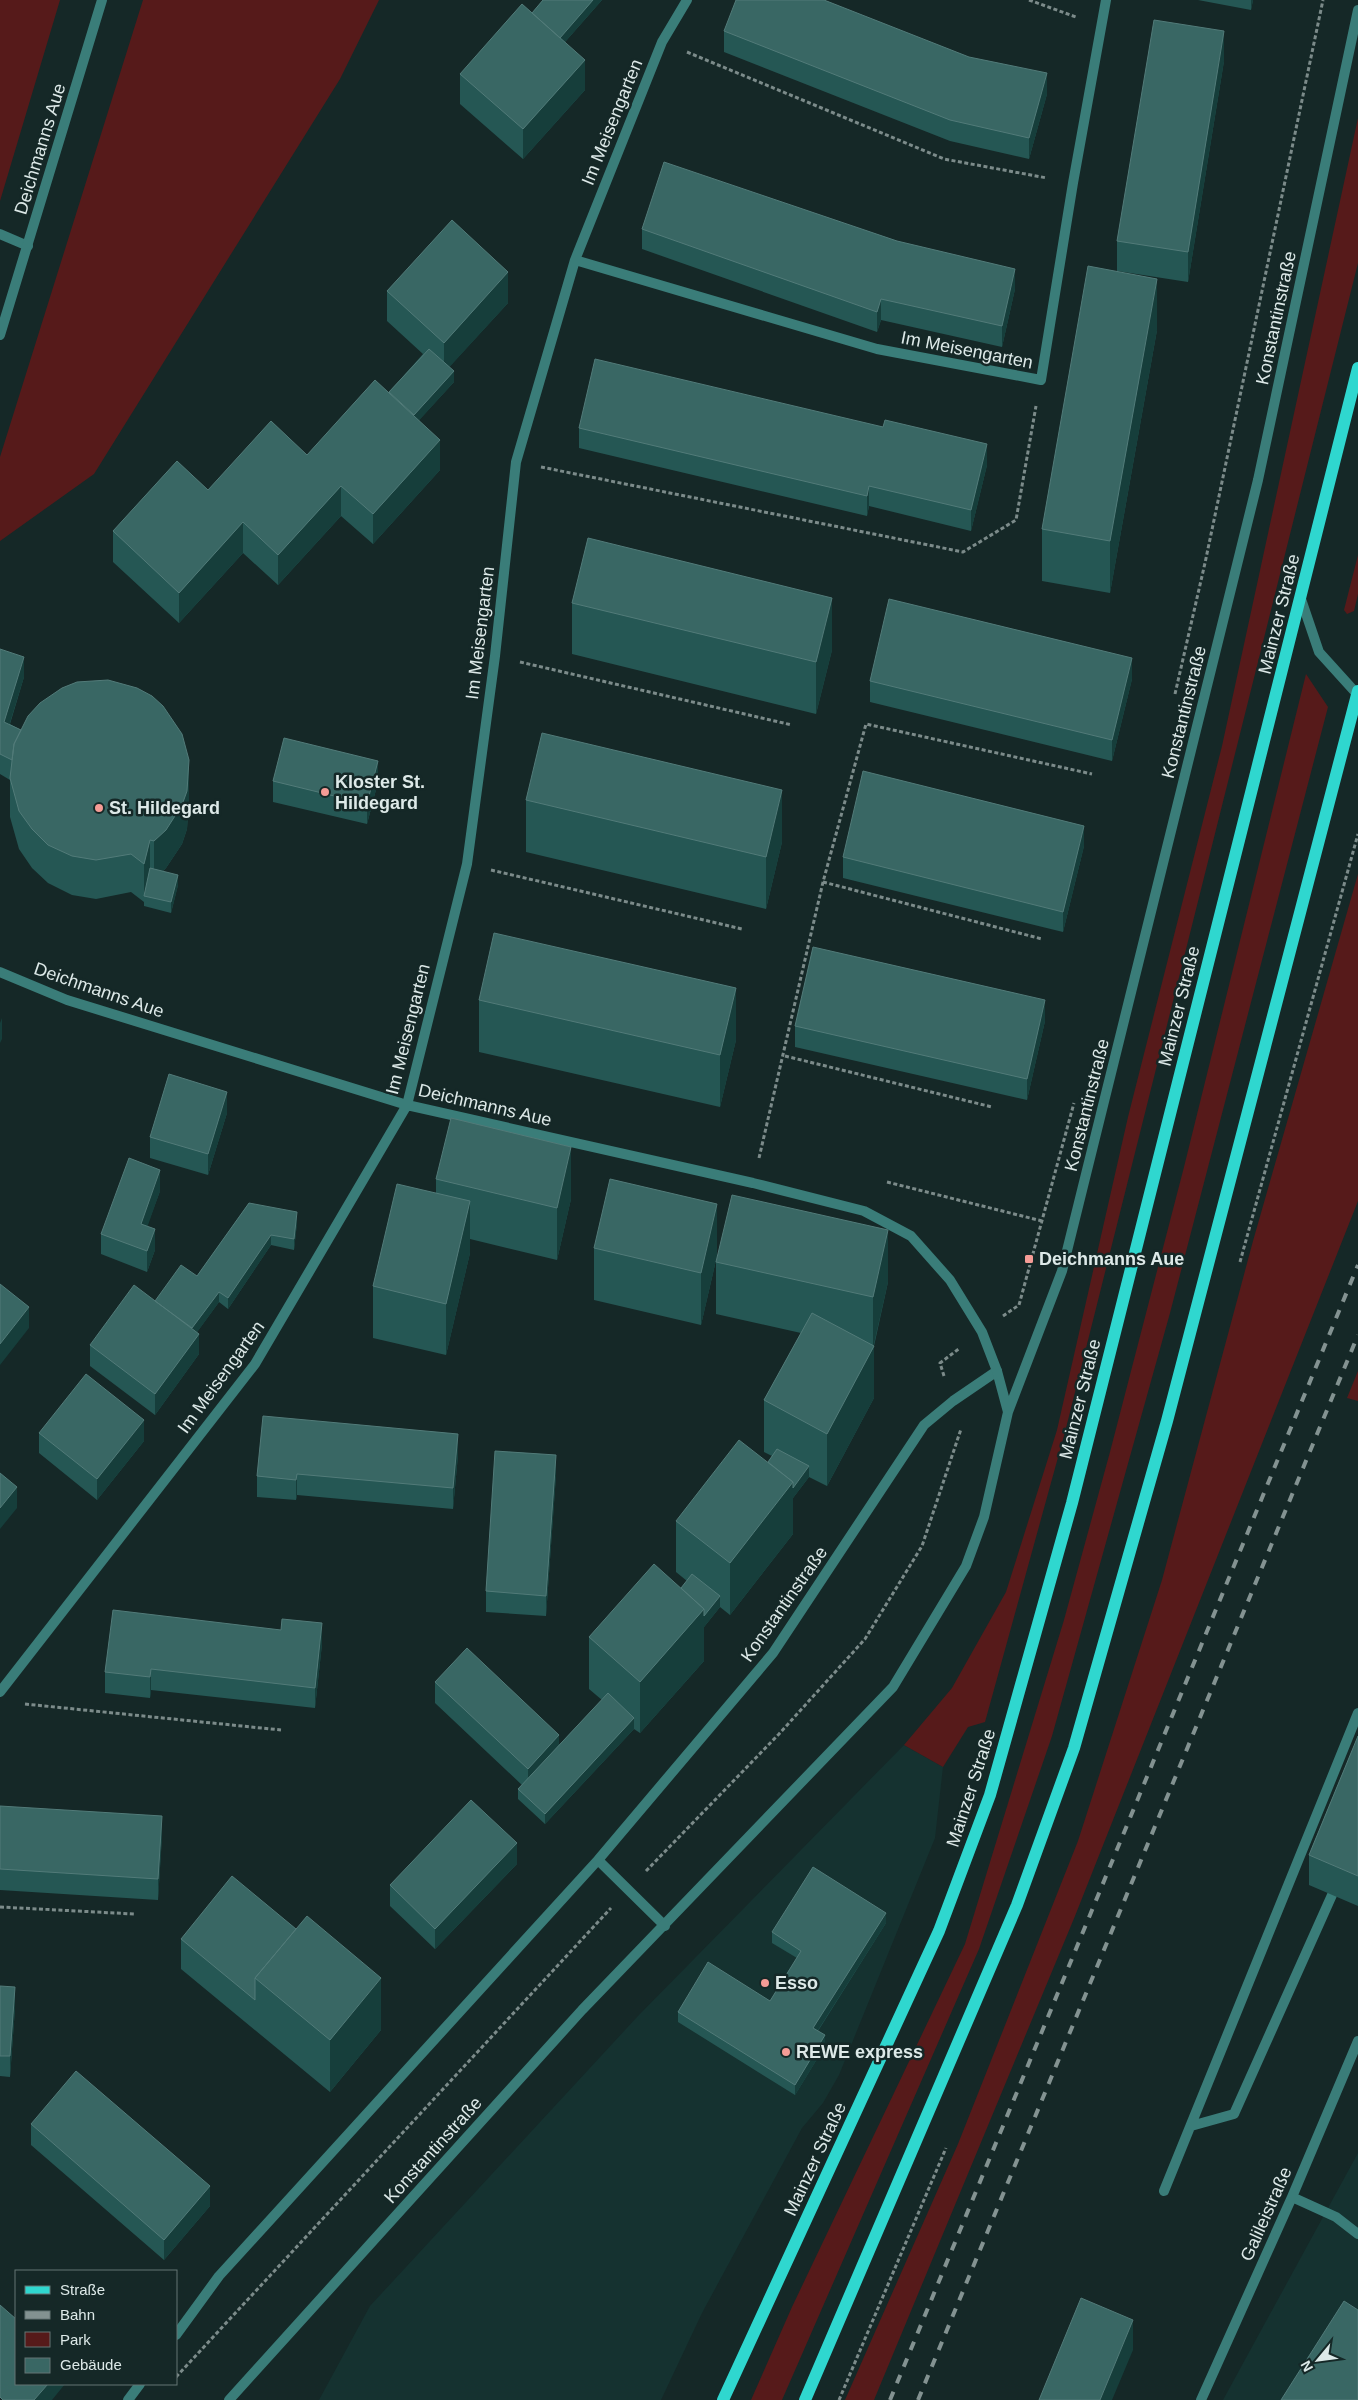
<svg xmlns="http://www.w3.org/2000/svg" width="1358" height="2400" viewBox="0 0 1358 2400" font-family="Helvetica,sans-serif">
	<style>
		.built { fill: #153230 }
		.green { fill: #561a1a }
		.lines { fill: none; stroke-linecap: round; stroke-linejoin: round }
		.path { stroke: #7c8b8a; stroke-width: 3; stroke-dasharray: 4 2.5; stroke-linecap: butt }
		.lane { stroke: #3a7d79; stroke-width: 10 }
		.street { stroke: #3a7d79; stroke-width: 10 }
		.primary { stroke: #2fd7cf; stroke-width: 12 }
		.rail { stroke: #839291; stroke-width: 4; stroke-dasharray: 9 9; stroke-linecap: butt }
		.wall { fill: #255754 }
		.shaded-wall { fill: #163e3b }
		.building { fill: #396764; stroke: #527b79 }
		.poi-dot { fill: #f59c96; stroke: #152827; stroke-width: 2 }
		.labels { text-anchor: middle; stroke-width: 5; stroke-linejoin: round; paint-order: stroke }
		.street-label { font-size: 18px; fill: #dde9e8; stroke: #152827 }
		.poi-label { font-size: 18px; font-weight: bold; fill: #dde9e8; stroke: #152827; text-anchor: start }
	</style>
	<rect width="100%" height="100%" fill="#152827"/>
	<path class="built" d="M 904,1745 L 943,1767 L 935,1838 L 839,2075 L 823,2103 L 802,2128 L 702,2313 L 661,2400 L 319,2400 L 370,2306 L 638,2016 Z
		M 1358,2153 L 1358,2400 L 1223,2400 Z"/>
	<path class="green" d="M 0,0 L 60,0 L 0,201 Z
		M 143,0 L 379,0 L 340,79 L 94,474 L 0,541 L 0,457 Z
		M 1358,118 L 1358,263 L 1065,1432 L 985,1722 L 968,1727 L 943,1767 L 904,1745 L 952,1688 L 1006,1592 L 1057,1430 L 1128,1117 L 1222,746 Z
		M 1358,555 L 1358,594 L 1354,611 L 1347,614 L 1344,610 Z
		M 1306,674 L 1328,707 L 1170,1313 L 1052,1736 L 979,1949 L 782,2400 L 751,2400 L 792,2307 L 965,1944 L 1064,1620 L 1110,1452 L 1184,1167 Z
		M 1358,874 L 1358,1201 L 1075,1916 L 874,2400 L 845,2400 L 958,2144 L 1078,1841 L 1162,1580 L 1253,1241 Z
		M 1358,1371 L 1358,1401 L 1347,1398 Z"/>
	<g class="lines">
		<path class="path" d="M 1029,0 L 1076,17
			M 687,52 L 944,159 L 1047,178
			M 541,467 L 963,552 L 1016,520 L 1036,406
			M 520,662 L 792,725
			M 1175,694 L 1205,563 L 1323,0
			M 491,870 L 742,929
			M 823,882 L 1042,939
			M 785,1056 L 992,1107
			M 759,1158 L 823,882 L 866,724 L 1092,774
			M 887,1182 L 1042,1221
			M 1240,1262 L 1358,834
			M 1003,1316 L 1019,1305 L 1074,1103
			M 944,1376 L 940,1363 L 960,1348
			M 25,1704 L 281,1730
			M 646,1871 L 779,1734 L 865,1639 L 922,1546 L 961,1429
			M 0,1907 L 134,1914
			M 176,2377 L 611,1908
			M 839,2400 L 946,2148"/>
		<path class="lane" d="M 0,234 L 28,246
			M 1301,599 L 1319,652 L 1357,694
			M 598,1860 L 665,1926
			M 1191,2126 L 1234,2114 L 1332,1895
			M 1164,2191 L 1358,1713
			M 176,2335 L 219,2276 L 598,1860 L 773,1653 L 924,1425 L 953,1401 L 997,1371
			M 128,2400 L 140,2384"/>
		<path class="street" d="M 575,260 L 877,349 L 1041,380 L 1073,183 L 1106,0
			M 0,335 L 102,0
			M 0,972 L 67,1000 L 407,1105 L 753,1183 L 864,1211 L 911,1236 L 950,1280 L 982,1332 L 997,1371 L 1008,1412
			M 0,1692 L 255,1364 L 407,1105 L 467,864 L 495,656 L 516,462 L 575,260 L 662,42 L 687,0
			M 1292,2197 L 1336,2217 L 1358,2234
			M 229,2400 L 582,2010 L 893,1687 L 966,1566 L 984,1517 L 1008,1412 L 1062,1271 L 1258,480 L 1358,10
			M 1201,2400 L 1292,2197 L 1358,2041"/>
		<path class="primary" d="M 723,2400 L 939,1931 L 990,1795 L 1072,1503 L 1358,368
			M 805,2400 L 1017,1905 L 1074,1748 L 1167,1421 L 1358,691"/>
		<path class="rail" d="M 890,2400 L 1358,1265
			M 918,2400 L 1358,1335"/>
	</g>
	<path class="wall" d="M 543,0 L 602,0 L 565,42 L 585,90 L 523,159 L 460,104 L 460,74 L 532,13 Z
		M 1198,0 L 1253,0 L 1251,10 Z
		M 724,31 L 1047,94 L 1029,159 L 950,141 L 724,52 Z
		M 1224,61 L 1188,282 L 1117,271 L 1117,241 Z
		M 642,229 L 1015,289 L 1002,347 L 881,320 L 877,332 L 642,249 Z
		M 387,291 L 508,303 L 449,367 L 454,382 L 419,420 L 440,470 L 373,544 L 341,516 L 278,585 L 243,553 L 179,623 L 113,562 L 113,531 L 208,490 L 307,455 L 389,392 L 423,354 L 387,321 Z
		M 1157,330 L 1110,593 L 1042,581 L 1042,529 Z
		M 579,428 L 987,465 L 971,531 L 869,506 L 867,516 L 579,448 Z
		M 572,603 L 832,650 L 816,714 L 572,654 Z
		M 0,649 L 24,677 L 10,724 L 21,730 L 189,799 L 187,829 L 182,844 L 166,868 L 163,871 L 178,885 L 171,913 L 144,906 L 144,902 L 131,892 L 96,899 L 72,895 L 48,883 L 32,868 L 19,849 L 10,817 L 10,780 L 0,774 Z
		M 1132,679 L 1112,761 L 870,702 L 870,681 Z
		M 273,781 L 378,782 L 367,824 L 273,802 Z
		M 526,800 L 782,842 L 766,909 L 526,852 Z
		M 1084,846 L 1063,932 L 843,878 L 843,857 Z
		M 479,1000 L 736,1040 L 720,1107 L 479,1052 Z
		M 1045,1021 L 1027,1100 L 795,1047 L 795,1026 Z
		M 227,1113 L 208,1175 L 150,1158 L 150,1137 Z
		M 436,1179 L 571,1199 L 557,1260 L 470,1239 L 470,1253 L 446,1355 L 373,1338 L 373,1286 L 436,1193 Z
		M 160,1191 L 147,1226 L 155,1250 L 147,1272 L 101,1254 L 101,1234 Z
		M 249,1203 L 297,1223 L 294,1250 L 271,1245 L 228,1309 L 219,1302 L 197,1332 L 199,1354 L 155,1415 L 90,1366 L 90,1345 L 155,1301 L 197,1276 Z
		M 594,1248 L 717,1256 L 701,1325 L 594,1300 Z
		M 716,1262 L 888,1282 L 874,1346 L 874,1398 L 827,1486 L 809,1477 L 793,1498 L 793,1534 L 730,1615 L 720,1607 L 704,1627 L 704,1661 L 640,1733 L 634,1729 L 545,1824 L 518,1799 L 518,1789 L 522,1785 L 435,1703 L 435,1682 L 559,1745 L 602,1700 L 589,1689 L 589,1637 L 681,1588 L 687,1581 L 676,1572 L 676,1521 L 768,1462 L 772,1456 L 764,1452 L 764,1400 L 801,1333 L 716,1314 Z
		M 39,1433 L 144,1441 L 97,1500 L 39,1453 Z
		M 458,1455 L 453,1509 L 297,1495 L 296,1500 L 257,1497 L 257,1476 Z
		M 556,1475 L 546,1616 L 486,1612 L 486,1591 Z
		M 322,1644 L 315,1708 L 151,1690 L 150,1698 L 105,1693 L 105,1672 Z
		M 1358,1736 L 1358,1906 L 1309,1885 L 1309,1855 Z
		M 0,1806 L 162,1836 L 158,1900 L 0,1890 Z
		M 517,1864 L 435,1949 L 390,1906 L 390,1885 Z
		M 886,1923 L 818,2031 L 825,2046 L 795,2095 L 678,2022 L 678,2012 L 770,2001 L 797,1958 L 772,1943 L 772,1932 Z
		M 181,1939 L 381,2030 L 330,2092 L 181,1969 Z
		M 0,1986 L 15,2008 L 10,2077 L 0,2076 Z
		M 31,2124 L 210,2206 L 164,2260 L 31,2145 Z"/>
	<path class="shaded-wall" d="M 593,0 L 602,0 L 550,59 L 550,48 Z
		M 1251,0 L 1253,0 L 1251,10 Z
		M 1224,31 L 1224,61 L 1188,282 L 1188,252 Z
		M 585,60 L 585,90 L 523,159 L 523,129 Z
		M 1047,73 L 1047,94 L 1029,159 L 1029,138 Z
		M 1015,269 L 1015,289 L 1002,347 L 1002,326 Z
		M 508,272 L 508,303 L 444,373 L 444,343 Z
		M 1157,279 L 1157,330 L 1110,593 L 1110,541 Z
		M 881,299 L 881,320 L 877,332 L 877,312 Z
		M 454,371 L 454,382 L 404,437 L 404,426 Z
		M 440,440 L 440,470 L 373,544 L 373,514 Z
		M 987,444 L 987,465 L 971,531 L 971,510 Z
		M 341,486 L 341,516 L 278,585 L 278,555 Z
		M 869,486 L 869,506 L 867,516 L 867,496 Z
		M 243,522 L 243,553 L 179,623 L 179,593 Z
		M 832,598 L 832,650 L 816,714 L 816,662 Z
		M 24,657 L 24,677 L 4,742 L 4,722 Z
		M 1132,658 L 1132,679 L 1112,761 L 1112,740 Z
		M 189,760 L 189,799 L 187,829 L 182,844 L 166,868 L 154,879 L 154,841 Z
		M 378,761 L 378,782 L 367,824 L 367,804 Z
		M 782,790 L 782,842 L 766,909 L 766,857 Z
		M 1084,826 L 1084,846 L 1063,932 L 1063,912 Z
		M 150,840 L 150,879 L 144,896 L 144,864 Z
		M 178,875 L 178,885 L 171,913 L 171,902 Z
		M 736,988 L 736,1040 L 720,1107 L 720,1055 Z
		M 1045,1000 L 1045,1021 L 1027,1100 L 1027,1079 Z
		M 2,1018 L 2,1039 L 0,1043 L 0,1023 Z
		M 227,1092 L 227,1113 L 208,1175 L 208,1154 Z
		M 571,1147 L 571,1199 L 557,1260 L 557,1208 Z
		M 160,1170 L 160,1191 L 141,1245 L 141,1224 Z
		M 470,1201 L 470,1253 L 446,1355 L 446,1304 Z
		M 717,1204 L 717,1256 L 701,1325 L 701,1273 Z
		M 297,1212 L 297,1223 L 294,1250 L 294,1239 Z
		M 155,1229 L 155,1250 L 147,1272 L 147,1251 Z
		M 888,1230 L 888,1282 L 873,1348 L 874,1346 L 874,1398 L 827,1486 L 827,1434 L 873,1348 L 873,1297 Z
		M 271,1235 L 271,1245 L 228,1309 L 228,1298 Z
		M 219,1292 L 219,1302 L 190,1342 L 190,1331 Z
		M 29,1307 L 29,1328 L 0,1365 L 0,1344 Z
		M 199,1334 L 199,1354 L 155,1415 L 155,1394 Z
		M 144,1420 L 144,1441 L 97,1500 L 97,1479 Z
		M 458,1434 L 458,1455 L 453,1509 L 453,1488 Z
		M 556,1455 L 556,1475 L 546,1616 L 546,1596 Z
		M 809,1466 L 809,1477 L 793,1498 L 793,1534 L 730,1615 L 730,1563 L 793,1482 Z
		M 297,1474 L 297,1495 L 296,1500 L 296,1480 Z
		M 17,1487 L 17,1508 L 0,1529 L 0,1508 Z
		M 720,1596 L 720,1607 L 704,1627 L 704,1661 L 640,1733 L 640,1682 L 704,1609 Z
		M 322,1623 L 322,1644 L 315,1708 L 315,1688 Z
		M 151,1669 L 151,1690 L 150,1698 L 150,1677 Z
		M 634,1718 L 634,1729 L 545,1824 L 545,1814 Z
		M 559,1735 L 559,1756 L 528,1790 L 528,1769 Z
		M 162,1816 L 162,1836 L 158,1900 L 158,1879 Z
		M 517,1843 L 517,1864 L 435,1949 L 435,1929 Z
		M 886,1913 L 886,1923 L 813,2038 L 813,2028 Z
		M 381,1978 L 381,2030 L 330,2092 L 330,2040 Z
		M 15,1987 L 15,2008 L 10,2077 L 10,2056 Z
		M 825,2035 L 825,2046 L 795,2095 L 795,2085 Z
		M 210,2186 L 210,2206 L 164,2260 L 164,2240 Z
		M 1133,2320 L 1133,2350 L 1112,2400 L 1100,2400 Z
		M 48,2384 L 65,2384 L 52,2400 L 34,2400 Z"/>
	<path class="building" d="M 543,0 L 593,0 L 560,38 L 532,13 Z
		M 736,0 L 824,0 L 969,57 L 1047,73 L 1029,138 L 950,120 L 724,31 Z
		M 522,4 L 585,60 L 523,129 L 460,74 Z
		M 1154,20 L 1224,31 L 1188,252 L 1117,241 Z
		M 664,162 L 897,241 L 1015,269 L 1002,326 L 881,299 L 877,312 L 642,229 Z
		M 452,220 L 508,272 L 444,343 L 387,291 Z
		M 1088,266 L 1157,279 L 1110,541 L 1042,529 Z
		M 429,349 L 454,371 L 414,415 L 389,392 Z
		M 595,359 L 883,427 L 885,420 L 987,444 L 971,510 L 869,486 L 867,496 L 579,428 Z
		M 375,380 L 440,440 L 373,514 L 341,486 L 278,555 L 243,522 L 179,593 L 113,531 L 177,461 L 208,490 L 271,421 L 307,455 Z
		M 588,538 L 832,598 L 816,662 L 572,603 Z
		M 889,599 L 1132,658 L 1112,740 L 870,681 Z
		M 0,649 L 24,657 L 4,722 L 21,730 L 14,744 L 12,760 L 0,754 Z
		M 108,680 L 137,688 L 152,696 L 163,706 L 182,734 L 189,760 L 187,791 L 182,805 L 166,830 L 154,841 L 150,840 L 144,864 L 131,854 L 96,860 L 72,856 L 48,845 L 32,829 L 19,811 L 10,778 L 14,744 L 28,716 L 40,703 L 62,688 L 77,682 Z
		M 542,733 L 782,790 L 766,857 L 526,800 Z
		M 284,738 L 378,761 L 367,804 L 273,781 Z
		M 863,771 L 1084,826 L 1063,912 L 843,857 Z
		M 150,868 L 178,875 L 171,902 L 144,896 Z
		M 494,933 L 736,988 L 720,1055 L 479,1000 Z
		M 813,947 L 1045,1000 L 1027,1079 L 795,1026 Z
		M 169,1074 L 227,1092 L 208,1154 L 150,1137 Z
		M 451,1118 L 571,1147 L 557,1208 L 436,1179 Z
		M 129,1158 L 160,1170 L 141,1224 L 155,1229 L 147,1251 L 101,1234 Z
		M 610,1179 L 717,1204 L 701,1273 L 594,1248 Z
		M 397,1184 L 470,1201 L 446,1304 L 373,1286 Z
		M 732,1195 L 888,1230 L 873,1297 L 716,1262 Z
		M 249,1203 L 297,1212 L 294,1239 L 271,1235 L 228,1298 L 219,1292 L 192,1328 L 155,1301 L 181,1265 L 197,1276 Z
		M 0,1284 L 29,1307 L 0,1344 Z
		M 134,1285 L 199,1334 L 155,1394 L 90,1345 Z
		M 812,1313 L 874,1346 L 827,1434 L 764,1400 Z
		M 86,1374 L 144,1420 L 97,1479 L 39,1433 Z
		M 263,1416 L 458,1434 L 453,1488 L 297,1474 L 296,1480 L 257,1476 Z
		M 739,1440 L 793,1482 L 730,1563 L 676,1521 Z
		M 777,1449 L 809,1466 L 793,1488 L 793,1482 L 768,1462 Z
		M 495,1451 L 556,1455 L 546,1596 L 486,1591 Z
		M 0,1473 L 17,1487 L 0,1508 Z
		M 654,1564 L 704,1609 L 640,1682 L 589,1637 Z
		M 692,1574 L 720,1596 L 704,1616 L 704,1609 L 681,1588 Z
		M 113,1610 L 281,1630 L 282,1619 L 322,1623 L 315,1688 L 151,1669 L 150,1677 L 105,1672 Z
		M 467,1648 L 559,1735 L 528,1769 L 435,1682 Z
		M 608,1693 L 634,1718 L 545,1814 L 518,1789 Z
		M 1358,1736 L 1358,1876 L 1309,1855 Z
		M 471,1800 L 517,1843 L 435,1929 L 390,1885 Z
		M 0,1806 L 162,1816 L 158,1879 L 0,1869 Z
		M 813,1867 L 886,1913 L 813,2028 L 825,2035 L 795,2085 L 678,2012 L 708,1962 L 770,2001 L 801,1951 L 772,1932 Z
		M 232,1876 L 296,1929 L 255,1978 L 255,2000 L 181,1939 Z
		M 307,1916 L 381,1978 L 330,2040 L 255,1978 Z
		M 0,1986 L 15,1987 L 10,2056 L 0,2056 Z
		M 76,2071 L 210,2186 L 164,2240 L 31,2124 Z
		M 1081,2298 L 1133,2320 L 1100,2400 L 1039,2400 Z
		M 1344,2301 L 1358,2310 L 1358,2400 L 1281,2400 Z
		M 0,2305 L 16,2319 L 16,2384 L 48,2384 L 34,2400 L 3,2400 L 0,2397 Z"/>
	<g class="poi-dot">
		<circle cx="325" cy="792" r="5"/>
		<circle cx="99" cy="808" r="5"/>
		<rect x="1024" y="1254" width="10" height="10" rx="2.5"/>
		<circle cx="765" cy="1983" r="5"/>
		<circle cx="786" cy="2052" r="5"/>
	</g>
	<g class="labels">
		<g class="street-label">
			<text transform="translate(612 122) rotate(-68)" y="6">Im Meisengarten</text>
			<text transform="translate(40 149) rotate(-73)" y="6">Deichmanns Aue</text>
			<text transform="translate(1276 318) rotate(-78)" y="6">Konstantinstraße</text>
			<text transform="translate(967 350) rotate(11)" y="6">Im Meisengarten</text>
			<text transform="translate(1279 614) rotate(-76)" y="6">Mainzer Straße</text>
			<text transform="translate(480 633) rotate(-83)" y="6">Im Meisengarten</text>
			<text transform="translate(1184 712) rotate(-76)" y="6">Konstantinstraße</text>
			<text transform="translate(99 990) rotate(19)" y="6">Deichmanns Aue</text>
			<text transform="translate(1179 1006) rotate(-76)" y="6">Mainzer Straße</text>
			<text transform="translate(408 1029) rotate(-76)" y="6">Im Meisengarten</text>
			<text transform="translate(485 1105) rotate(13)" y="6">Deichmanns Aue</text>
			<text transform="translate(1087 1105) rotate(-76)" y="6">Konstantinstraße</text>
			<text transform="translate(221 1377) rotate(-54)" y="6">Im Meisengarten</text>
			<text transform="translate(1080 1399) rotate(-76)" y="6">Mainzer Straße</text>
			<text transform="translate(784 1604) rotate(-55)" y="6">Konstantinstraße</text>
			<text transform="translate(971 1788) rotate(-72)" y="6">Mainzer Straße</text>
			<text transform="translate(433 2150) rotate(-48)" y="6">Konstantinstraße</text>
			<text transform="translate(815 2159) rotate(-65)" y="6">Mainzer Straße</text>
			<text transform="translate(1266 2214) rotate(-66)" y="6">Galileistraße</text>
		</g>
		<g class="poi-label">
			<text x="335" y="788">Kloster St.<tspan x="335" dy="21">Hildegard</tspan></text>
			<text x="109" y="814">St. Hildegard</text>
			<text x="1039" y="1265">Deichmanns Aue</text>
			<text x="775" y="1989">Esso</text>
			<text x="796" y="2058">REWE express</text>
		</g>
	</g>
	<rect x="15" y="2270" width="162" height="115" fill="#152827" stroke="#657574"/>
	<rect x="25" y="2286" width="25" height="8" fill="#2fd7cf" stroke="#657574"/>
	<text x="60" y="2295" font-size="15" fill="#dde9e8">Straße</text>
	<rect x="25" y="2311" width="25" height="8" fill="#839291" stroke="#657574"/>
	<text x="60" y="2320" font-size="15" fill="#dde9e8">Bahn</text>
	<rect x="25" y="2332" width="25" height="15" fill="#561a1a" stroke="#657574"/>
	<text x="60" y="2345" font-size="15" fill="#dde9e8">Park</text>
	<rect x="25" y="2358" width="25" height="15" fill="#396764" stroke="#657574"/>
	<text x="60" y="2370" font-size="15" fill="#dde9e8">Gebäude</text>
	<g transform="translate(1318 2360) rotate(241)" stroke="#152827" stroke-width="4" paint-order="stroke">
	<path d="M0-4L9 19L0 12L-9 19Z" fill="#dde9e8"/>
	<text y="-8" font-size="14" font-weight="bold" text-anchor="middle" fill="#dde9e8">N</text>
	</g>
</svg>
